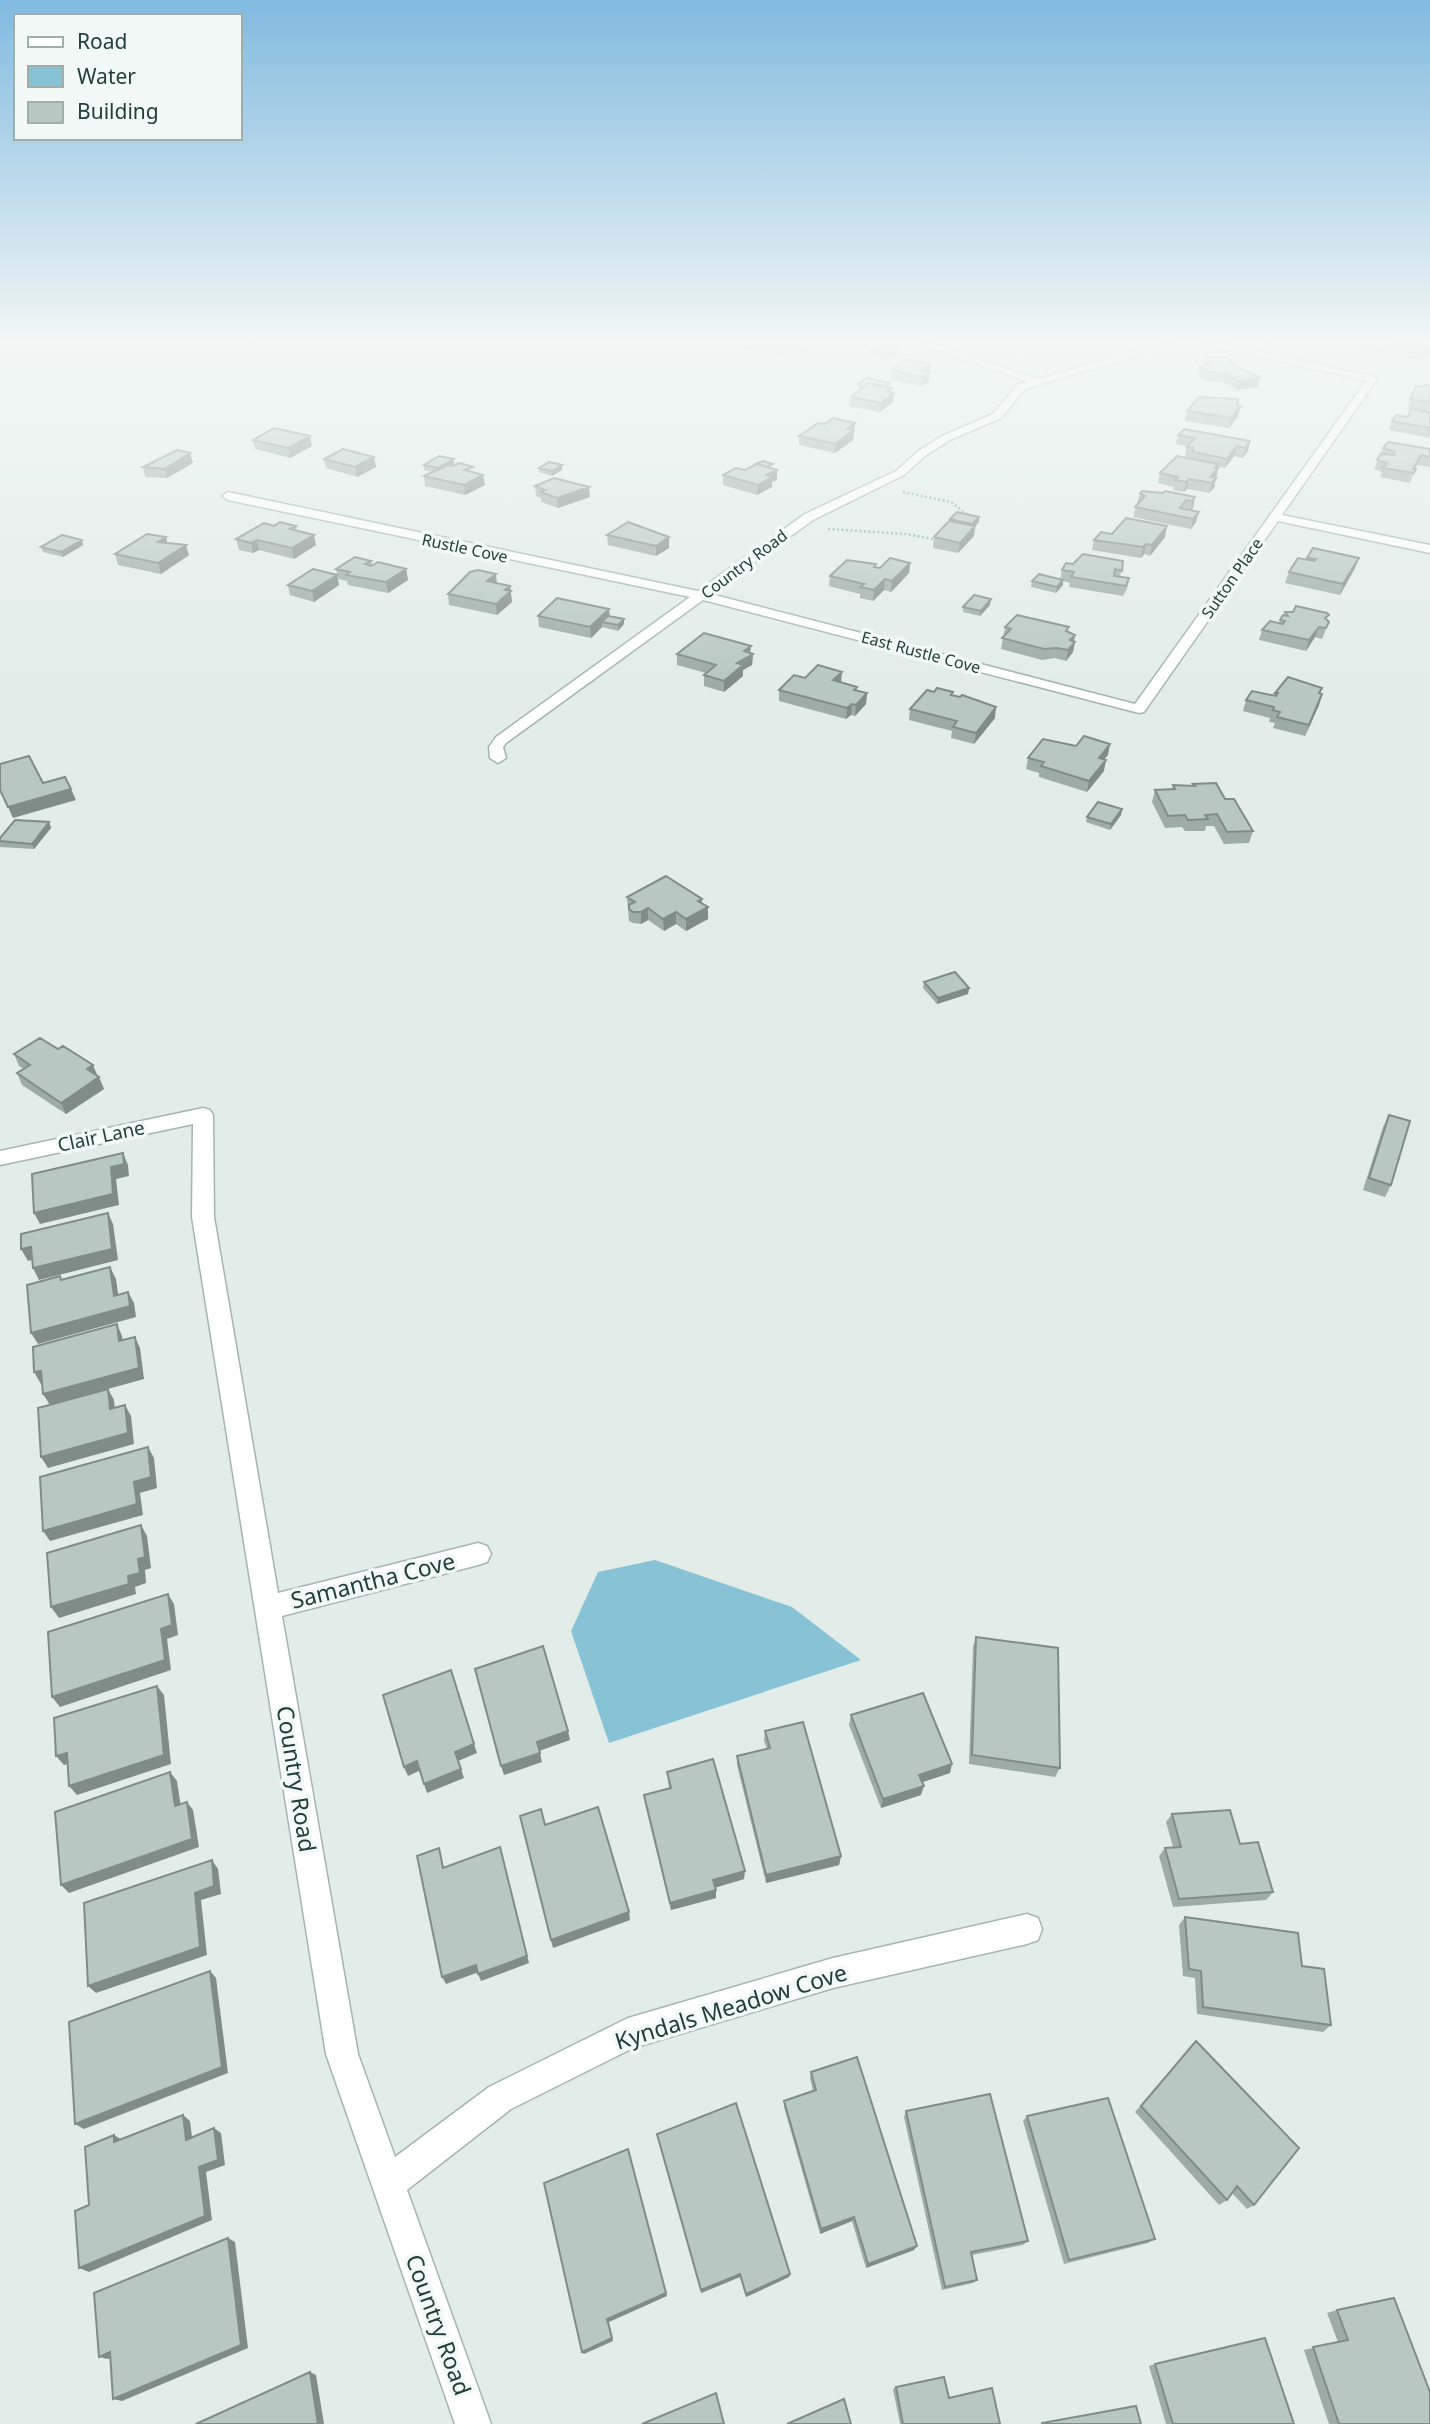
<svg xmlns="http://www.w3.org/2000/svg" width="1430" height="2424" viewBox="0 0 1430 2424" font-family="'Noto Sans',sans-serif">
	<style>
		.water { fill: #87c2d5 }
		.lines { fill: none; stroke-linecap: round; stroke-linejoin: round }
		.street-casing { stroke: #a4b5b1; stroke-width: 3 }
		.path { stroke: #80b2a7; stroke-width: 2.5; stroke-dasharray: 2 2.5; stroke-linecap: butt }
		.street { fill: #fff; fill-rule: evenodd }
		.wall { fill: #9daca7 }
		.shaded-wall { fill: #808c88 }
		.building { fill: #b7c8c2; stroke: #808c88; stroke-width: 2 }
		.labels { text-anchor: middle; stroke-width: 7; stroke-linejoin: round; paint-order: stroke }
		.far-street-label { font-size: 16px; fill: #213f39; stroke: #f2f9f6 }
		.street-label { font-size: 19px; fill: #213f39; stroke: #f2f9f6 }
		.near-street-label { font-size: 23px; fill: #213f39; stroke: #f2f9f6 }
	</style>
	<rect width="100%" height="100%" fill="#e2ede9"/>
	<path class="water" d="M 655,1560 L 792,1607 L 861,1660 L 609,1743 L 571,1631 L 598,1572 Z"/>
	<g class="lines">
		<g class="street-casing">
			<path id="street" d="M 920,344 L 935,344 L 1038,379 L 1158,344 L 1174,344 L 1025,389 L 1001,418 L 950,440 L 925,456 L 904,475 L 813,520 L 711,594 L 1135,704 L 1366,381 L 1203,344 L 1223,344 L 1376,377 L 1377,379 L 1282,515 L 1430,545 L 1430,553 L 1278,521 L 1144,712 L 1139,713 L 703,600 L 506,743 L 503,747 L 506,758 L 498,763 L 490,758 L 489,747 L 496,737 L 690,597 L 228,500 L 222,496 L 228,492 L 698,591 L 805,514 L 896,471 L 917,452 L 942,436 L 993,414 L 1017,385 L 1028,382 Z
				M 203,1108 L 210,1110 L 213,1115 L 214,1217 L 278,1593 L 478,1543 L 487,1546 L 491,1554 L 487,1562 L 478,1565 L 282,1616 L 358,2054 L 395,2157 L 489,2087 L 628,2018 L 833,1958 L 1027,1914 L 1038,1918 L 1042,1929 L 1038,1940 L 1027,1944 L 833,1988 L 633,2048 L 511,2109 L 407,2190 L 491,2424 L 455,2424 L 326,2054 L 192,1217 L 193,1124 L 0,1165 L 0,1151 Z"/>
		</g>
		<path class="path" d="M 903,492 L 951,502 L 968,515
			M 828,529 L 906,534 L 938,540"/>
		<use href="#street" class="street"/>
	</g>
	<path class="wall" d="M 741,344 L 808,344 L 808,348 L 803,353 L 790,352 L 788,354 L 741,350 Z
		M 1053,344 L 1080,344 L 1078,347 Z
		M 1362,344 L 1430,344 L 1424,358 L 1408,359 L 1386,351 L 1375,353 L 1361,346 Z
		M 897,349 L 896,354 L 887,360 L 871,356 L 871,351 Z
		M 1206,357 L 1258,387 L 1236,390 L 1223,382 L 1206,382 L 1198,376 L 1200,367 L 1204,365 Z
		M 930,364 L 929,381 L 922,386 L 890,380 L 891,370 Z
		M 858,384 L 890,387 L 891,392 L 894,393 L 893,402 L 880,412 L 850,406 L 851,397 L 860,390 L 858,389 Z
		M 1430,385 L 1430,412 L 1407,409 L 1416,386 L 1424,387 Z
		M 1237,406 L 1238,416 L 1229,428 L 1185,421 L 1187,411 Z
		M 1430,413 L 1430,438 L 1389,430 L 1392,421 Z
		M 855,423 L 853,440 L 835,453 L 799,445 L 799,436 L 825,424 Z
		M 1178,435 L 1250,441 L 1248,451 L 1243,458 L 1234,456 L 1225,468 L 1217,467 L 1217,468 L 1218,468 L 1214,488 L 1209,493 L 1187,489 L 1184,492 L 1173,490 L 1174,487 L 1158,483 L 1160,473 L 1191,458 L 1185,456 L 1187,446 L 1176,444 Z
		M 253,440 L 312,446 L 290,458 L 255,449 Z
		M 1383,448 L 1430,449 L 1430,467 L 1417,465 L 1410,483 L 1380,477 L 1382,472 L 1374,469 Z
		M 374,457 L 376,467 L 357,477 L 326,468 L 324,459 Z
		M 454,459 L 454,464 L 452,466 L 473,472 L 485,485 L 465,495 L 425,486 L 424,476 L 433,472 L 424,470 L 424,465 Z
		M 193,463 L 167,478 L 145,477 L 143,467 Z
		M 562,465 L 562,470 L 552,476 L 539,472 L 539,468 Z
		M 773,469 L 777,470 L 777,480 L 772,482 L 772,487 L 757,495 L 723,485 L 723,475 L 745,470 Z
		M 535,486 L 589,487 L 590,497 L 558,508 L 541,502 L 541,498 L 536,496 Z
		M 1140,493 L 1195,497 L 1193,508 L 1191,511 L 1196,522 L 1191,529 L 1133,517 Z
		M 950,519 L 979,522 L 975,526 L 974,536 L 958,553 L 933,548 L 934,537 L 950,521 Z
		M 274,526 L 296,526 L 297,531 L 316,545 L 294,559 L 259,550 L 253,553 L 239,550 L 236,539 Z
		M 1112,534 L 1165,537 L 1150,556 L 1144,554 L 1141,558 L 1092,550 L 1094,540 Z
		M 607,535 L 669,548 L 656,556 L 608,545 Z
		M 166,537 L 167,543 L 189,555 L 161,574 L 118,565 L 115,554 Z
		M 83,545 L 63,557 L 43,552 L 41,547 Z
		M 1307,558 L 1359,558 L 1355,568 L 1340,595 L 1285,583 L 1289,572 L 1307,560 Z
		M 371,561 L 372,566 L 406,569 L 408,580 L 388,593 L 348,585 L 347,581 L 338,579 L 336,569 Z
		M 1123,561 L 1120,577 L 1129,578 L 1127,589 L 1123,596 L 1069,587 L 1070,583 L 1063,581 L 1063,585 L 1056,593 L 1031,587 L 1032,581 L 1060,579 L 1062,570 L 1073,564 Z
		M 910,563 L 909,573 L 891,592 L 884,590 L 873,601 L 860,598 L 860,594 L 829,586 L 830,576 L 876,564 L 876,567 L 880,568 Z
		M 337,575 L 339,585 L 314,602 L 290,595 L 288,585 Z
		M 497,583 L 510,586 L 512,602 L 497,615 L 449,605 L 448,594 Z
		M 990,605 L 980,616 L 963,612 L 963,607 Z
		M 1285,612 L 1327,620 L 1329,622 L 1322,639 L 1315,637 L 1306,651 L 1259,640 L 1262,630 L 1279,623 Z
		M 538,616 L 610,616 L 624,619 L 624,624 L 618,631 L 602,627 L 591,638 L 539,627 Z
		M 1005,627 L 1068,632 L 1075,635 L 1073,652 L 1066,661 L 1055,658 L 1042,660 L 1001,649 Z
		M 750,653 L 753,654 L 752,665 L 743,670 L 743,676 L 724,692 L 704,686 L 704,675 L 706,673 L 677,665 L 677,654 Z
		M 805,678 L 841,682 L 857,687 L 857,691 L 867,693 L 866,704 L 855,716 L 851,715 L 846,719 L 779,701 L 779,690 Z
		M 1275,693 L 1320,694 L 1319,705 L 1305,736 L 1273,728 L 1275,723 L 1269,722 L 1270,718 L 1243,711 L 1246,700 L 1274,696 Z
		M 953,696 L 995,718 L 974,744 L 951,738 L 952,731 L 909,720 L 910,709 Z
		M 1108,755 L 1104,759 L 1104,771 L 1087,792 L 1039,777 L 1039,773 L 1026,769 L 1028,758 Z
		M 1193,784 L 1225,799 L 1253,831 L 1249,843 L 1224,844 L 1214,826 L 1206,826 L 1205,831 L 1185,831 L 1182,827 L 1165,828 L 1152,802 L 1155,790 L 1172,790 L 1173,785 L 1193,786 Z
		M 1121,815 L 1110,830 L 1086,822 L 1087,817 Z
		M 49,822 L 51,828 L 34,849 L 0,847 L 0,838 Z
		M 627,897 L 702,903 L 708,907 L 708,919 L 686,931 L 676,924 L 664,931 L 648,920 L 641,924 L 633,923 L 629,921 Z
		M 924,982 L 969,988 L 968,994 L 937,1004 L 923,988 Z
		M 58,1049 L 97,1076 L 104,1089 L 66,1114 L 22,1085 L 17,1073 L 24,1069 L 19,1066 L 14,1054 Z
		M 1389,1115 L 1391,1185 L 1385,1197 L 1363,1190 L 1383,1127 Z
		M 976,1637 L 1060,1768 L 1055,1777 L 969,1764 L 973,1647 Z
		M 851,1715 L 950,1773 L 922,1782 L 921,1795 L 881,1808 L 849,1725 Z
		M 765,1731 L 841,1856 L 839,1865 L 766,1883 L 737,1765 L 737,1756 L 767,1749 L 764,1741 Z
		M 667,1772 L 744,1879 L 715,1888 L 716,1898 L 671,1910 L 645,1804 L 644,1795 L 669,1788 Z
		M 1172,1814 L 1240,1844 L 1273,1892 L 1266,1900 L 1173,1907 L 1159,1856 L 1165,1848 L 1173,1847 L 1166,1822 Z
		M 1185,1917 L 1302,1966 L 1331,2025 L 1323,2032 L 1197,2014 L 1195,1978 L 1183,1976 L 1179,1925 Z
		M 1196,2041 L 1254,2205 L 1247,2209 L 1232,2193 L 1227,2200 L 1219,2205 L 1135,2112 Z
		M 811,2072 L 917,2246 L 914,2250 L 866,2268 L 852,2221 L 820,2234 L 784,2107 L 784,2101 L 813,2091 L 810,2078 Z
		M 906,2111 L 1028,2241 L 1023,2245 L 972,2255 L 977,2280 L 973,2283 L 942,2290 L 904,2117 Z
		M 1027,2116 L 1155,2239 L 1148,2243 L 1064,2264 L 1023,2121 Z
		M 657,2134 L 790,2274 L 789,2277 L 746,2297 L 740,2277 L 701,2293 Z
		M 1337,2310 L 1430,2424 L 1329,2424 L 1304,2350 L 1338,2342 L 1327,2313 Z
		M 1155,2364 L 1294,2424 L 1166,2424 L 1149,2366 Z
		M 896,2387 L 949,2398 L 1000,2424 L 900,2424 L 893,2389 Z"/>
	<path class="shaded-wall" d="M 804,344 L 808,344 L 808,348 L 803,353 Z
		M 1378,344 L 1388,344 L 1386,351 L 1375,353 Z
		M 1424,344 L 1430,344 L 1430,354 L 1425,355 L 1427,349 Z
		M 897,349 L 896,354 L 887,360 L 888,355 Z
		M 930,364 L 929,381 L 922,386 L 923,377 L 921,370 Z
		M 1260,377 L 1258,387 L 1236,390 L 1239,381 Z
		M 892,388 L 891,395 L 894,393 L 893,402 L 880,412 L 881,403 L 887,391 Z
		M 1241,406 L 1238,416 L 1229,428 L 1231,418 Z
		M 855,423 L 853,440 L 835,453 L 836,444 L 847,429 Z
		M 310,436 L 312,446 L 290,458 L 288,448 Z
		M 1250,441 L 1248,451 L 1243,458 L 1245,448 Z
		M 1237,446 L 1234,456 L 1225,468 L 1227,459 Z
		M 190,453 L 193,463 L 167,478 L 165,469 Z
		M 374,457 L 376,467 L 357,477 L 355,467 Z
		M 454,459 L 454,464 L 439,473 L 438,468 Z
		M 1218,464 L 1217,471 L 1218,468 L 1216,478 L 1209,483 L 1215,468 Z
		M 562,465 L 562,470 L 552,476 L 552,471 Z
		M 777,470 L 777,480 L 772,482 L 772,487 L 757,495 L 758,485 L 767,475 Z
		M 483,475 L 485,485 L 465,495 L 464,485 Z
		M 1216,478 L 1214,488 L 1209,493 L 1212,483 Z
		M 1189,479 L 1187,489 L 1184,492 L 1186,482 Z
		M 589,487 L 590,497 L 558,508 L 557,498 Z
		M 1195,497 L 1193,508 L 1190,512 L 1192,501 Z
		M 1199,512 L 1196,522 L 1191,529 L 1193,519 Z
		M 979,517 L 979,522 L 971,529 L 972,524 Z
		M 975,526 L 974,536 L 958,553 L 960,543 Z
		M 1167,526 L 1165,537 L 1150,556 L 1152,545 Z
		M 314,535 L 316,545 L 294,559 L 292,548 Z
		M 166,537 L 168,548 L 158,542 Z
		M 669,537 L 669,548 L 656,556 L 656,546 Z
		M 82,540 L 83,545 L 63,557 L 61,552 Z
		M 257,540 L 259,550 L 253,553 L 251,543 Z
		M 1146,544 L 1144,554 L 1141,558 L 1143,547 Z
		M 186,545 L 189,555 L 161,574 L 158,563 Z
		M 1359,558 L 1355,568 L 1340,595 L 1343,584 Z
		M 910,563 L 909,573 L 891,592 L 892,581 Z
		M 406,569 L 408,580 L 388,593 L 386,582 Z
		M 496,574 L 497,585 L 487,581 Z
		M 337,575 L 339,585 L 314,602 L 312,591 Z
		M 885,579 L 884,590 L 873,601 L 874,590 Z
		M 1063,580 L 1063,585 L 1056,593 L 1057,587 Z
		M 510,586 L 512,602 L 497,615 L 496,604 L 505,590 Z
		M 991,599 L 990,605 L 980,616 L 981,611 Z
		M 609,609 L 610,619 L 602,622 L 602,627 L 591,638 L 590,627 Z
		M 624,619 L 624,624 L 618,631 L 618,625 Z
		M 1319,627 L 1315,637 L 1306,651 L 1309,640 Z
		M 1075,635 L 1073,644 L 1075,642 L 1073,652 L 1066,661 L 1070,640 Z
		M 751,646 L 750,655 L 753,654 L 752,665 L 743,670 L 743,676 L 724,692 L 724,681 L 744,651 Z
		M 842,672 L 841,683 L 833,680 Z
		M 867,693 L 866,704 L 855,716 L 856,705 Z
		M 1322,694 L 1319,705 L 1305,736 L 1309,725 Z
		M 852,704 L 851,715 L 846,719 L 847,708 Z
		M 996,707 L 995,718 L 974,744 L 976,733 Z
		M 1110,744 L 1108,755 L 1096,769 L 1099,758 Z
		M 1106,760 L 1104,771 L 1087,792 L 1089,781 Z
		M 71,789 L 76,800 L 13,818 L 8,807 Z
		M 1122,809 L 1121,815 L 1110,830 L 1111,824 Z
		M 49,822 L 51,828 L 34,849 L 32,844 Z
		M 702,899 L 702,911 L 708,907 L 708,919 L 686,931 L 686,919 L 698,901 Z
		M 648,908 L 648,920 L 641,924 L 641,912 Z
		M 676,912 L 676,924 L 664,931 L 663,919 Z
		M 969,988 L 968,994 L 937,1004 L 938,998 Z
		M 93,1065 L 98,1077 L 87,1069 Z
		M 99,1077 L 104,1089 L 66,1114 L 61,1103 Z
		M 123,1153 L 128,1165 L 129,1176 L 116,1179 L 119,1205 L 40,1224 L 34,1213 L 111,1167 Z
		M 108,1213 L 113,1224 L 118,1260 L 39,1280 L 33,1268 Z
		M 31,1247 L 37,1258 L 28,1261 L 21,1249 Z
		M 110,1267 L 116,1279 L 120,1307 L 114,1296 Z
		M 128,1292 L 134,1303 L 136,1317 L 38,1344 L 31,1333 Z
		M 117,1324 L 122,1336 L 124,1352 L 119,1341 Z
		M 135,1337 L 140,1348 L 144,1379 L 50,1405 L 43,1394 Z
		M 41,1371 L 47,1382 L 41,1384 L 34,1372 Z
		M 108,1389 L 114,1400 L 116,1420 L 110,1409 Z
		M 125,1405 L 131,1416 L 134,1444 L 48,1468 L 41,1457 Z
		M 148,1447 L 154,1458 L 157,1488 L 140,1493 L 143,1515 L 50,1541 L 43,1531 L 134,1482 Z
		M 141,1525 L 147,1536 L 151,1568 L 145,1570 L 146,1583 L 135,1587 L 136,1594 L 59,1618 L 51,1607 L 128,1576 L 138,1559 Z
		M 168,1594 L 174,1604 L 178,1635 L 167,1639 L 171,1670 L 60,1707 L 52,1697 L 161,1629 Z
		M 157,1686 L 164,1695 L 171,1764 L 77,1795 L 69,1786 Z
		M 568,1731 L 570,1740 L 539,1751 L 537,1742 Z
		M 474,1744 L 477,1753 L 458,1761 L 455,1752 Z
		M 67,1753 L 75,1762 L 64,1765 L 56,1756 Z
		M 540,1753 L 542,1762 L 504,1775 L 501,1766 Z
		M 417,1761 L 421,1770 L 408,1776 L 404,1767 Z
		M 952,1764 L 950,1773 L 917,1784 L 919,1775 Z
		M 461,1769 L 464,1778 L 427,1793 L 424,1784 Z
		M 170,1772 L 177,1781 L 182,1814 L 175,1806 Z
		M 924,1786 L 921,1795 L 881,1808 L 883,1799 Z
		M 187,1802 L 193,1810 L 199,1847 L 69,1893 L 61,1885 Z
		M 500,1847 L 529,1963 L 481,1981 L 478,1974 Z
		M 841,1856 L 839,1865 L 766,1883 L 766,1875 Z
		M 212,1860 L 218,1869 L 221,1894 L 201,1900 L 207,1955 L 96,1993 L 88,1986 L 195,1893 Z
		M 745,1871 L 744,1879 L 713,1888 L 713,1880 Z
		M 716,1890 L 716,1898 L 671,1910 L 670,1903 Z
		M 629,1912 L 630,1920 L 553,1948 L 551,1940 Z
		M 476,1965 L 479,1972 L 446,1984 L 442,1977 Z
		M 210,1971 L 216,1978 L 228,2073 L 84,2129 L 75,2124 Z
		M 183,2115 L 190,2121 L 193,2145 L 186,2140 Z
		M 214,2128 L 221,2133 L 225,2165 L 206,2172 L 212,2220 L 89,2272 L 79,2268 Z
		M 114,2135 L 122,2140 L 114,2142 Z
		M 854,2217 L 852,2221 L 820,2234 L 821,2229 Z
		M 228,2238 L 235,2242 L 248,2348 L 122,2401 L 113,2399 Z
		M 917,2246 L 914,2250 L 866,2268 L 868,2264 Z
		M 740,2274 L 740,2277 L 701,2293 L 701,2290 Z
		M 790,2274 L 789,2277 L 746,2297 L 746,2294 Z
		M 666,2293 L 667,2296 L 609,2322 L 613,2341 L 584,2354 L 582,2352 L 607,2319 Z
		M 110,2352 L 119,2354 L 108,2359 L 99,2357 Z
		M 310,2372 L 316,2375 L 324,2424 L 318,2424 Z"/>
	<path class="building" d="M 1395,344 L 1430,344 L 1430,346 L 1426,346 L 1427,349 L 1411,350 Z
		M 882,346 L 897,349 L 888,355 L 871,351 Z
		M 1206,357 L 1227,357 L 1238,368 L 1260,377 L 1239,381 L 1225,373 L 1208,372 L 1200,367 L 1210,363 Z
		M 907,359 L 930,364 L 921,370 L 930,372 L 923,377 L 891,370 Z
		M 867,378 L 890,383 L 885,386 L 868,383 L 865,386 L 858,384 Z
		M 868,383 L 892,388 L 887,391 L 894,393 L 881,403 L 851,397 Z
		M 1425,385 L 1430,385 L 1430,402 L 1410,399 L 1416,386 L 1424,387 Z
		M 1199,397 L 1238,399 L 1237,406 L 1241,406 L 1231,418 L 1187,411 Z
		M 1411,409 L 1430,413 L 1430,428 L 1392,421 L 1396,415 L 1408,417 Z
		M 833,418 L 855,423 L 847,429 L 853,430 L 836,444 L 799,436 L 818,423 L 825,424 Z
		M 274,428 L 310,436 L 288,448 L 253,440 Z
		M 1184,429 L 1250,441 L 1245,448 L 1237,446 L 1227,459 L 1193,452 L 1193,448 L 1187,447 L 1195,438 L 1178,435 Z
		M 1388,442 L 1430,449 L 1430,457 L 1421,455 L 1413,469 L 1416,469 L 1414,473 L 1383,468 L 1387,463 L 1377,460 L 1381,454 L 1394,455 L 1395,452 L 1383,448 Z
		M 343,449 L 374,457 L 355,467 L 324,459 Z
		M 177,450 L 190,453 L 165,469 L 143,467 Z
		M 439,456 L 454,459 L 438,468 L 424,465 Z
		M 1177,456 L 1218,464 L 1215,468 L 1218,468 L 1210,477 L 1216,478 L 1212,483 L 1189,479 L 1186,482 L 1175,480 L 1178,477 L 1160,473 Z
		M 763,461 L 773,464 L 767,467 L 757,464 L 753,465 Z
		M 549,462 L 562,465 L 552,471 L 539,468 Z
		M 460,463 L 473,467 L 465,470 L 483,475 L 464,485 L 424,476 L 448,465 L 452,466 Z
		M 757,464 L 777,470 L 767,475 L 772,477 L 758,485 L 723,475 L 736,468 L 745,470 Z
		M 554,478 L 589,487 L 557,498 L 540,492 L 545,490 L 535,486 Z
		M 1142,491 L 1163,493 L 1165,491 L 1195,497 L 1192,501 L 1186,500 L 1180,508 L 1199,512 L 1193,519 L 1135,507 L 1145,496 L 1140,493 Z
		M 957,512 L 979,517 L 972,524 L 950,519 Z
		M 1126,518 L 1167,526 L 1152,545 L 1146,544 L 1143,547 L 1094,540 L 1101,532 L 1112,534 Z
		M 949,521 L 975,526 L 960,543 L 934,537 Z
		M 280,522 L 296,526 L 290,529 L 314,535 L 292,548 L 257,540 L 251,543 L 236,539 L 264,523 L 274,526 Z
		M 628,522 L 669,537 L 656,546 L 607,535 Z
		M 147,534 L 166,537 L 158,542 L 186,545 L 158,563 L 115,554 Z
		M 62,535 L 82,540 L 61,552 L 41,547 Z
		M 1313,548 L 1359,558 L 1343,584 L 1289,572 L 1298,558 L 1314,561 L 1316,559 L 1307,558 Z
		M 1083,554 L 1123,561 L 1122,571 L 1115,569 L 1114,576 L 1129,578 L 1126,586 L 1071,577 L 1074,572 L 1062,570 L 1066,563 L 1073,564 Z
		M 355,557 L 371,561 L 365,564 L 371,566 L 378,562 L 406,569 L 386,582 L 346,575 L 350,572 L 336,569 Z
		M 890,558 L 910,563 L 892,581 L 885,579 L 874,590 L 860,587 L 864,584 L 830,576 L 847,560 L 876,564 L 874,567 L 880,568 Z
		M 313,569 L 337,575 L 312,591 L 288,585 Z
		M 478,570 L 496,574 L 487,581 L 510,586 L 505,590 L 511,591 L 496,604 L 448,594 L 470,572 Z
		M 1039,574 L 1063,580 L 1057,587 L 1032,581 Z
		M 974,595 L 991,599 L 981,611 L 963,607 Z
		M 557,598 L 609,609 L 590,627 L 538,616 Z
		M 1296,606 L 1327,613 L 1329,615 L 1325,618 L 1329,622 L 1326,628 L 1319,627 L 1309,640 L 1262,630 L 1270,621 L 1283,624 L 1285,621 L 1280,620 L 1283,615 L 1288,616 L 1285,612 L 1293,612 Z
		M 1017,615 L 1069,627 L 1066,631 L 1075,635 L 1070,640 L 1075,642 L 1068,650 L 1057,648 L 1044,649 L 1002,638 L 1011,629 L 1005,627 Z
		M 608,616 L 624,619 L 618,625 L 602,622 Z
		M 704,633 L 751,646 L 744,651 L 753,654 L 737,663 L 743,665 L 724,681 L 704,675 L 716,665 L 677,654 Z
		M 818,665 L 842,672 L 833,680 L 857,687 L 854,690 L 867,693 L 856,705 L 852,704 L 847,708 L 779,690 L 794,675 L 805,678 Z
		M 1288,677 L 1322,688 L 1319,693 L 1322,694 L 1309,725 L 1277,717 L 1280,712 L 1273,710 L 1274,707 L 1246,700 L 1252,691 L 1276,696 L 1278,693 L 1275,693 Z
		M 937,688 L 953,692 L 951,695 L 960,697 L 962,695 L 996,707 L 976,733 L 953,727 L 957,721 L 910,709 L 927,690 L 934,692 Z
		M 1084,736 L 1110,744 L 1099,758 L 1106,760 L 1089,781 L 1041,766 L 1044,762 L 1028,758 L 1043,739 L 1076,746 Z
		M 29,756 L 43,783 L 65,777 L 71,789 L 8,807 L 0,790 L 0,764 Z
		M 1216,783 L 1225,799 L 1234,799 L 1253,831 L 1227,832 L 1217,814 L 1205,815 L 1208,819 L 1188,820 L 1185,815 L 1168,816 L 1155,790 L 1175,789 L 1173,785 L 1195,786 L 1193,784 Z
		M 1098,802 L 1122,809 L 1111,824 L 1087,817 Z
		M 15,820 L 49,822 L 32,844 L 0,841 L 0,838 Z
		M 666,876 L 702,899 L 698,901 L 708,907 L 686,919 L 676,912 L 663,919 L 648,908 L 641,912 L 633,912 L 629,909 L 629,905 L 635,902 L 627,897 Z
		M 955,972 L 969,988 L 938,998 L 924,982 Z
		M 40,1038 L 58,1049 L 63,1046 L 93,1065 L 87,1069 L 99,1077 L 61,1103 L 17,1073 L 30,1065 L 14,1054 Z
		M 1389,1115 L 1410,1121 L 1391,1185 L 1369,1178 Z
		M 123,1153 L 124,1164 L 111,1167 L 113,1194 L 34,1213 L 32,1174 Z
		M 108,1213 L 112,1249 L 33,1268 L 31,1247 L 21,1249 L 21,1234 Z
		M 110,1267 L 114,1296 L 128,1292 L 130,1306 L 31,1333 L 27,1285 L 60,1276 L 61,1280 Z
		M 117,1324 L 119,1341 L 135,1337 L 139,1368 L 43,1394 L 41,1371 L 34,1372 L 33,1347 Z
		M 108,1389 L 110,1409 L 125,1405 L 128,1433 L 41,1457 L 38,1408 Z
		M 148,1447 L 151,1477 L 134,1482 L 137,1504 L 43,1531 L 40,1477 Z
		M 141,1525 L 145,1557 L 138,1559 L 140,1573 L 128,1576 L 129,1584 L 51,1607 L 47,1553 Z
		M 168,1594 L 172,1625 L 161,1629 L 165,1660 L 52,1697 L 48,1632 Z
		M 976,1637 L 1058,1648 L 1060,1768 L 972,1755 Z
		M 543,1646 L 568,1731 L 537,1742 L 540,1753 L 501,1766 L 475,1669 Z
		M 451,1670 L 474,1744 L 455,1752 L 461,1769 L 424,1784 L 417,1761 L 404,1767 L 383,1695 Z
		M 157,1686 L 164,1755 L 69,1786 L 67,1753 L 56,1756 L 54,1718 Z
		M 923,1693 L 952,1764 L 919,1775 L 924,1786 L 883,1799 L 851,1715 Z
		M 803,1722 L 841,1856 L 766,1875 L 737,1756 L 770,1748 L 765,1731 Z
		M 713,1759 L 745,1871 L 713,1880 L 716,1890 L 670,1903 L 644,1795 L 671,1788 L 667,1772 Z
		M 170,1772 L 175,1806 L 187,1802 L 192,1839 L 61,1885 L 55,1812 Z
		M 598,1807 L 629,1912 L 551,1940 L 520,1816 L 541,1809 L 545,1825 Z
		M 1230,1810 L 1240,1844 L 1258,1842 L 1273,1892 L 1179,1899 L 1165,1848 L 1181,1847 L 1172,1814 Z
		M 500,1847 L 527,1956 L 478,1974 L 476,1965 L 442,1977 L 417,1856 L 439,1848 L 443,1868 Z
		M 212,1860 L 214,1886 L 195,1893 L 200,1947 L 88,1986 L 84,1903 Z
		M 1185,1917 L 1298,1933 L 1302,1966 L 1324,1969 L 1331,2025 L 1203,2007 L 1201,1971 L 1189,1969 Z
		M 210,1971 L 222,2067 L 75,2124 L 69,2022 Z
		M 1196,2041 L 1299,2148 L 1254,2205 L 1237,2186 L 1227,2200 L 1141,2106 Z
		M 857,2057 L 917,2246 L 868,2264 L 854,2217 L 821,2229 L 784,2101 L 816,2090 L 811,2072 Z
		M 990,2094 L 1028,2241 L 971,2252 L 977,2280 L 945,2287 L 906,2111 Z
		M 1108,2098 L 1155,2239 L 1069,2260 L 1027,2116 Z
		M 736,2103 L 790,2274 L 746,2294 L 740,2274 L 701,2290 L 657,2134 Z
		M 183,2115 L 186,2140 L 214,2128 L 218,2160 L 199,2167 L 205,2216 L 79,2268 L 75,2211 L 89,2205 L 85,2147 L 114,2135 L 114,2142 Z
		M 628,2149 L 666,2293 L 607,2319 L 612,2338 L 582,2352 L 544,2183 Z
		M 228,2238 L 241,2345 L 113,2399 L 110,2352 L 99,2357 L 94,2293 Z
		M 1394,2298 L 1430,2392 L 1430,2424 L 1339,2424 L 1313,2347 L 1348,2340 L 1337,2310 Z
		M 1265,2338 L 1294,2424 L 1173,2424 L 1155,2364 Z
		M 310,2372 L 318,2424 L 196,2424 Z
		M 944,2377 L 949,2398 L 992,2388 L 1000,2424 L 903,2424 L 896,2387 Z
		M 716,2393 L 724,2424 L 642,2424 Z
		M 844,2399 L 851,2424 L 787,2424 Z
		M 1136,2406 L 1141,2424 L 1042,2424 L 1042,2423 Z"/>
	<linearGradient id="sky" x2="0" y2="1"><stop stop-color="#81bae0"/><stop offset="0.5" stop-color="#f2f7f5"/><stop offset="1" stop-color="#f2f7f5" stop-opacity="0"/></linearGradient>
	<rect width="1430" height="684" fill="url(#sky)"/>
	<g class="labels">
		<g class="far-street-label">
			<text transform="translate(465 548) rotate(12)" y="6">Rustle Cove</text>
			<text transform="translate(744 564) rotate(-37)" y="6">Country Road</text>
			<text transform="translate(1232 578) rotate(-55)" y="6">Sutton Place</text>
			<text transform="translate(921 652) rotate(15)" y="6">East Rustle Cove</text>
		</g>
		<g class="street-label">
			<text transform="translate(101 1136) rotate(-12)" y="7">Clair Lane</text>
		</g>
		<g class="near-street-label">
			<text transform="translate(373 1581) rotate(-14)" y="8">Samantha Cove</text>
			<text transform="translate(296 1779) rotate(81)" y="8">Country Road</text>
			<text transform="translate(731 2007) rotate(-17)" y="8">Kyndals Meadow Cove</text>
			<text transform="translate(438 2325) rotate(70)" y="8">Country Road</text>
		</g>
	</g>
	<rect x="14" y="14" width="228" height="126" fill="#f2f9f6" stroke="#9eafaa" stroke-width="2"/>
	<rect x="28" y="37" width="35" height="10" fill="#ffffff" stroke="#9eafaa" stroke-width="2"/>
	<text x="77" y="49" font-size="21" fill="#213f39">Road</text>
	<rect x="28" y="66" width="35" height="21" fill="#87c2d5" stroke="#9eafaa" stroke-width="2"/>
	<text x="77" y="84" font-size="21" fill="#213f39">Water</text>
	<rect x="28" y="102" width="35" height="21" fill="#b7c8c2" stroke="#9eafaa" stroke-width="2"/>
	<text x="77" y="119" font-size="21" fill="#213f39">Building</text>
</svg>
